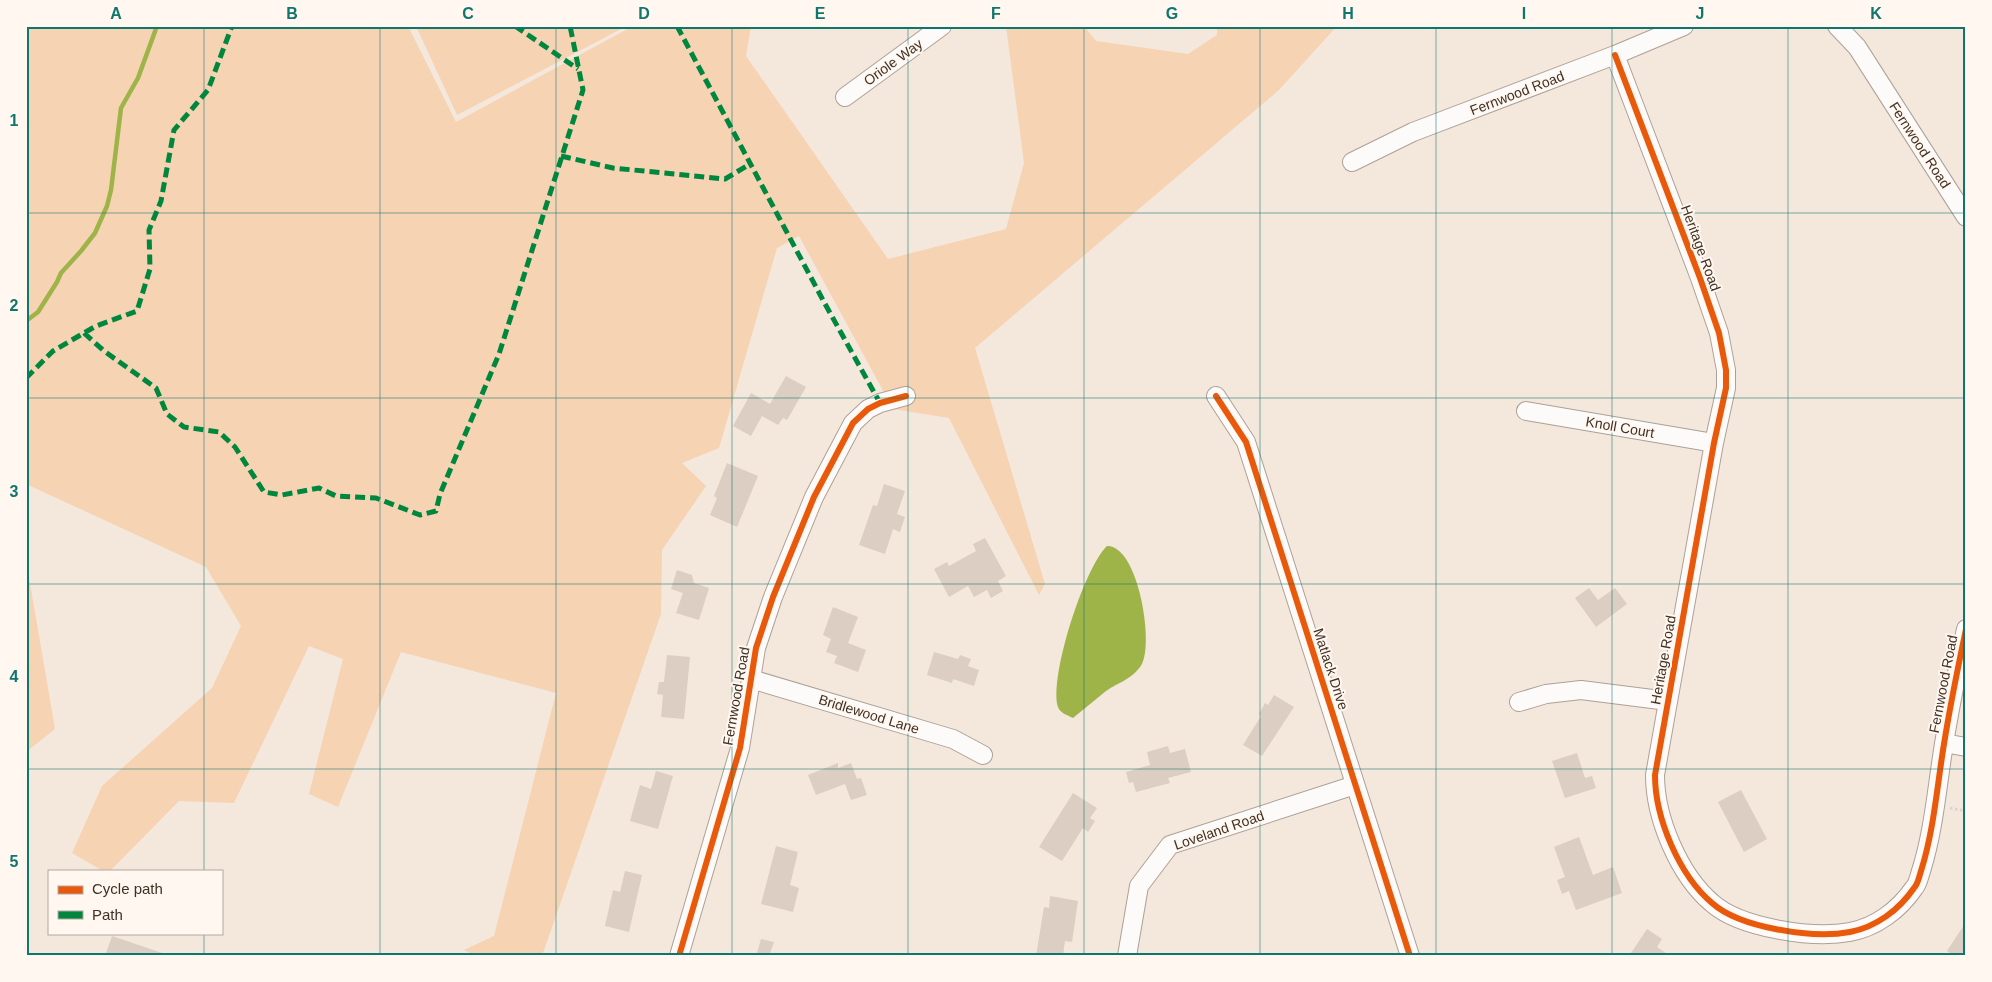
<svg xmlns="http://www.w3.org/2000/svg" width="1992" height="982" viewBox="0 0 1992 982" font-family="Arial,sans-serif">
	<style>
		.green { fill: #f6d3b3 }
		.water { fill: #9fb448 }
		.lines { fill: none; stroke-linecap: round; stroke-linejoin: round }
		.stream { stroke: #9fb448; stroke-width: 4.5 }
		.building { fill: #dccec2 }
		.street-casing { stroke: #ada196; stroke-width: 20 }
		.path { stroke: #d8d3d0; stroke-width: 2.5; stroke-dasharray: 2.5 2.5; stroke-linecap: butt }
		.street { stroke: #fdfbfa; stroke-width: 18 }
		.quiet { stroke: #00873e; stroke-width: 5; stroke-dasharray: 10 5; stroke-linecap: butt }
		.cycleway-casing { stroke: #fff7f0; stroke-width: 9 }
		.cycleway { stroke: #e8590c; stroke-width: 6 }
		.grid { fill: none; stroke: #0f766e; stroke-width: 1; stroke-opacity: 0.55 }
		.labels { text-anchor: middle; stroke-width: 4; stroke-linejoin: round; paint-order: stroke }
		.street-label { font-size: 14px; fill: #403124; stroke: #fff7f0 }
		.neatline { fill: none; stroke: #0f766e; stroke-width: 2 }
		.grid-label { font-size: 16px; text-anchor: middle; font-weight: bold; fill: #0f766e }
	</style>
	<rect width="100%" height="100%" fill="#f4e7dc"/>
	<path class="green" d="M 26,26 L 408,26 L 456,122 L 633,26 L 751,26 L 746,56 L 888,259 L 1006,229 L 1024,163 L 1006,26 L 1084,26 L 1096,41 L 1188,54 L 1217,35 L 1217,26 L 1337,26 L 1279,90 L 975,348 L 1045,584 L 1039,595 L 949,418 L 893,409 L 799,236 L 777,248 L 719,448 L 682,463 L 706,486 L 662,550 L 661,614 L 542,956 L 476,956 L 464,950 L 494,936 L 556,693 L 401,652 L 338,807 L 309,794 L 343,659 L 309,646 L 234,803 L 179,801 L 110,871 L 103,871 L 72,853 L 102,786 L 212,688 L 241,626 L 206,567 L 26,484 Z
		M 416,26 L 623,26 L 623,28 L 457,115 Z
		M 26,560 L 55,729 L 26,752 Z"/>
	<path class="water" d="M 1107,546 C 1138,545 1154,642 1142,664 C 1133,679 1119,682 1106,691 C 1095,700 1084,709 1073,718 C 1067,715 1060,713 1058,707 C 1049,677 1084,568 1107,546 Z"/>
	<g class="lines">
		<path class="stream" d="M 26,321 L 38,312 L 57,282 L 61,273 L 81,251 L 95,233 L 107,206 L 111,190 L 121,108 L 138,78 L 157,26"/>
	</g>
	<path class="building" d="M 786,376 L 806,387 L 787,420 L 783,418 L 778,425 L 762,416 L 751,436 L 733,426 L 751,393 L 770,404 Z
		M 727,463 L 758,476 L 737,527 L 710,515 L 717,498 L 714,496 Z
		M 884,484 L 905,491 L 897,514 L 905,517 L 900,532 L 893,529 L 885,554 L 859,545 L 873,505 L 877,506 Z
		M 985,538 L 1006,576 L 998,581 L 1003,591 L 991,598 L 987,590 L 974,597 L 968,586 L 949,597 L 934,569 L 947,562 L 949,566 L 976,551 L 973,544 Z
		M 677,570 L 692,575 L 694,583 L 709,588 L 699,620 L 676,613 L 683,593 L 671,589 Z
		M 1589,588 L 1598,600 L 1615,588 L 1627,604 L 1596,627 L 1575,598 Z
		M 833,607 L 858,617 L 848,643 L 866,650 L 858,672 L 834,663 L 837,656 L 826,652 L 831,639 L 823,635 Z
		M 934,652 L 958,659 L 960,655 L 971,659 L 968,666 L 979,670 L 974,686 L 953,679 L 952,683 L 927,675 Z
		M 667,655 L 690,657 L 684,719 L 661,717 L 663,695 L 657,694 L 659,682 L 664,682 Z
		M 1274,695 L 1294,707 L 1262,756 L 1243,745 L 1261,716 L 1259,714 L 1265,703 L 1268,705 Z
		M 1168,746 L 1170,753 L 1185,749 L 1191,772 L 1168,778 L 1170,783 L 1136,792 L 1133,782 L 1129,783 L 1126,772 L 1150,765 L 1147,752 Z
		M 1577,753 L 1585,778 L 1592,776 L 1596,788 L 1565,798 L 1552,761 Z
		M 838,763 L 838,768 L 851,763 L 857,779 L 861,778 L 867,795 L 851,800 L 845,784 L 816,795 L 808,775 Z
		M 656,771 L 673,776 L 658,829 L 630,821 L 640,785 L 651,789 Z
		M 1741,790 L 1767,839 L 1744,852 L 1718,802 Z
		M 1073,793 L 1097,808 L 1090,818 L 1095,821 L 1088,832 L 1083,828 L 1062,861 L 1039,847 Z
		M 1579,837 L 1593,875 L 1613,867 L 1622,893 L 1576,910 L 1569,891 L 1562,894 L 1557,880 L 1565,877 L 1554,847 Z
		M 776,846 L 798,852 L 790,885 L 799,888 L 793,912 L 761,904 Z
		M 625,871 L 642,875 L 629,932 L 605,926 L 613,890 L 620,892 Z
		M 1050,896 L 1078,901 L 1072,942 L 1065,941 L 1063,956 L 1036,956 L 1044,907 L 1049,908 Z
		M 1966,922 L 1966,956 L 1955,956 L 1947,951 Z
		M 1647,929 L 1662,939 L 1657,947 L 1670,956 L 1629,956 Z
		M 112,936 L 165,954 L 165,956 L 105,956 Z
		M 761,939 L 774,942 L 769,956 L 756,956 Z"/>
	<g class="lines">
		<g class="street-casing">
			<path id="street" d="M 1837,26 L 1857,47 L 1966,217
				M 1615,55 L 1700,278 L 1719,333 L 1726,370 L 1726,388 L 1714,443 L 1655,775 C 1655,818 1679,875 1712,903 C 1740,928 1813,939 1850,932 C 1876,927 1899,910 1914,888 C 1918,884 1919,877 1921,871 C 1934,830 1937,786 1944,744 C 1950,706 1958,667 1966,629
				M 845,97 L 942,26
				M 1352,162 L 1413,132 L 1615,55 L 1684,26
				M 1216,396 L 1246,442 L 1410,956
				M 1526,411 L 1714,443
				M 751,679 L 953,739 L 983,755
				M 1519,702 L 1546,694 L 1581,690 L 1668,701
				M 1944,743 L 1966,747
				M 679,956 L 740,748 L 756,648 L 773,597 L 814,497 L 853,423 L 868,409 L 880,403 L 906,396
				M 1127,956 L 1139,886 L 1170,845 L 1355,785"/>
		</g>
		<path class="path" d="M 1950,808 L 1966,811"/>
		<use href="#street" class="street"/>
		<path class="quiet" d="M 515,26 L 578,69
			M 677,26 L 824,302 L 880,403
			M 561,156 L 613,168 L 725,179 L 750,164
			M 84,333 L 104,351 L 156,388 L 167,414 L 184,427 L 219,432 L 235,447 L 264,492 L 282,495 L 319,488 L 336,496 L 376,498 L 420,515 L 436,511 L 440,494 L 499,354 L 583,90 L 570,26
			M 26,378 L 53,351 L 96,326 L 137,311 L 150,269 L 149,230 L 161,201 L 174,130 L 208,90 L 232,26"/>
		<g class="cycleway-casing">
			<path id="cycleway" d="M 1615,55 L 1700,278 L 1719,333 L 1726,370 L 1726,388 L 1714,443 L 1655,775 C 1655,818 1679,875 1712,903 C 1740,928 1813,939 1850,932 C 1876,927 1899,910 1914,888 C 1918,884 1919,877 1921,871 C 1934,830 1937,786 1944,744 C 1950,706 1958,667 1966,629
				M 1216,396 L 1246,442 L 1410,956
				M 679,956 L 740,748 L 756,648 L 773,597 L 814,497 L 853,423 L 868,409 L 880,403 L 906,396"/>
		</g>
		<use href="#cycleway" class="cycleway"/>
	</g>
	<path class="grid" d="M 204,26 L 204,871M 380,26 L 380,956M 556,26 L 556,956M 732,26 L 732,956M 908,26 L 908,956M 1084,26 L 1084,956M 1260,26 L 1260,956M 1436,26 L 1436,956M 1612,26 L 1612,956M 1788,26 L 1788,956M 26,213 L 1966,213M 26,398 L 1966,398M 26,584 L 1966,584M 26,769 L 1966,769M 204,933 L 204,956"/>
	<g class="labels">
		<g class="street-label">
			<text transform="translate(893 62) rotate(-36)" y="5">Oriole Way</text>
			<text transform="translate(1517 93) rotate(-21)" y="5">Fernwood Road</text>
			<text transform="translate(1920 145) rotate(57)" y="5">Fernwood Road</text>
			<text transform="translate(1701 248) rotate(70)" y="5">Heritage Road</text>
			<text transform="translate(1620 427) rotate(10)" y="5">Knoll Court</text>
			<text transform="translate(1663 660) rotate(-80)" y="5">Heritage Road</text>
			<text transform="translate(1331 669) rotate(72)" y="5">Matlack Drive</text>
			<text transform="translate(1943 684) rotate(-79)" y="5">Fernwood Road</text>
			<text transform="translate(736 696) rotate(-80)" y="5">Fernwood Road</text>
			<text transform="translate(869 714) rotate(17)" y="5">Bridlewood Lane</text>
			<text transform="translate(1219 830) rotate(-19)" y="5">Loveland Road</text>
		</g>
	</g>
	<rect width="1992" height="982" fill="none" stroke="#fff7f0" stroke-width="55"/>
	<rect x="48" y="870" width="175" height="65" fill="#fff7f0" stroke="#b3a89e"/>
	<rect x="58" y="886" width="25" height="8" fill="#e8590c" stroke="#b3a89e"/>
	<text x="92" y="894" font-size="15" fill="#403124">Cycle path</text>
	<rect x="58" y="911" width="25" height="8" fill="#00873e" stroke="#b3a89e"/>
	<text x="92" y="920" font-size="15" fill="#403124">Path</text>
	<rect x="28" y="28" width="1936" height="926" class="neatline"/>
	<g class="grid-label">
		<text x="116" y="19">A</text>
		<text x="292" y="19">B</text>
		<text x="468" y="19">C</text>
		<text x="644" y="19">D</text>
		<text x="820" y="19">E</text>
		<text x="996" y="19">F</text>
		<text x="1172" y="19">G</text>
		<text x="1348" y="19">H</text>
		<text x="1524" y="19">I</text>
		<text x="1700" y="19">J</text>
		<text x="1876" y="19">K</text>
		<text x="14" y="126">1</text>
		<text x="14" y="311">2</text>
		<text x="14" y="497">3</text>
		<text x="14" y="682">4</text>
		<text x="14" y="867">5</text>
	</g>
</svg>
